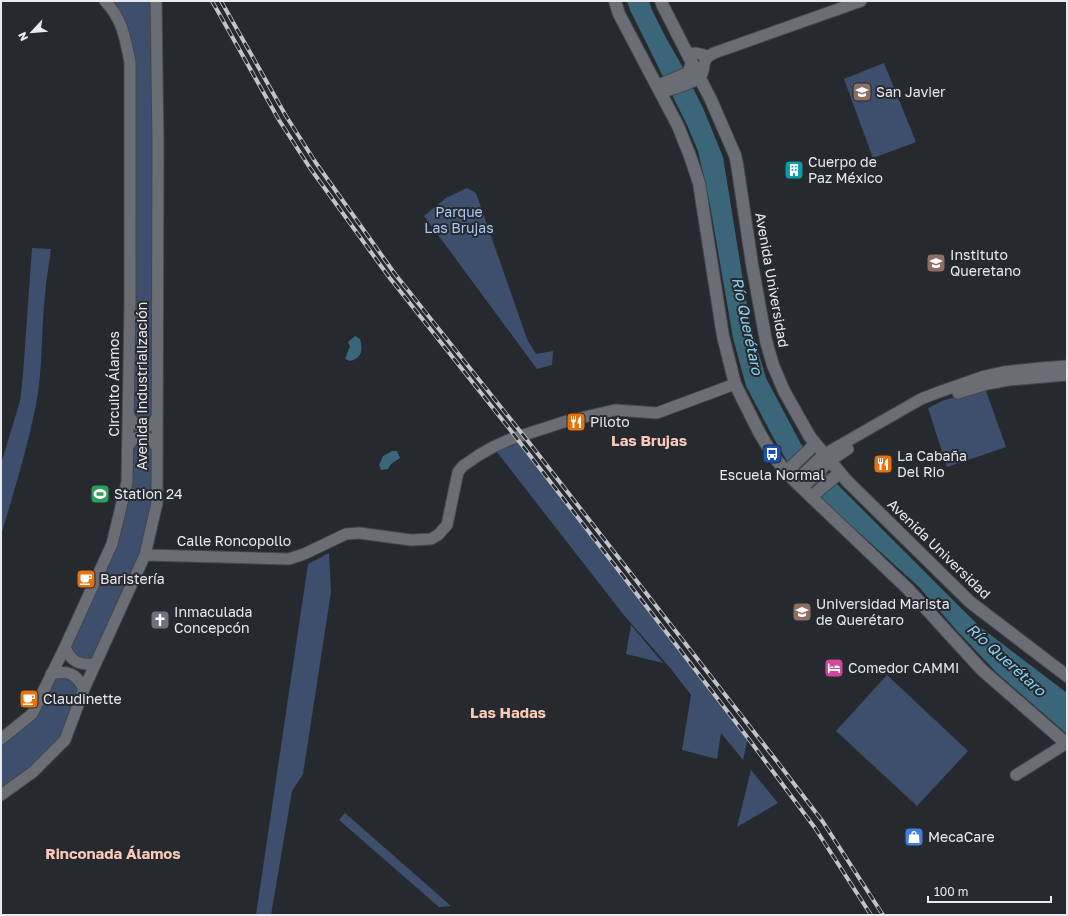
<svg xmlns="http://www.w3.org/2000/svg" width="1068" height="916" viewBox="0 0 1068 916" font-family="'Golos Text',sans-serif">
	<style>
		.green { fill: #3e4f6d }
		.water { fill: #3b6579 }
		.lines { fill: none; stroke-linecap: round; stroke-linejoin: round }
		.tertiary-casing { stroke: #43464b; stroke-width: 13 }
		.secondary-casing { stroke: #43464b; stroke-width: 14 }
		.tertiary { stroke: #6a6e74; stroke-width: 11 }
		.secondary { stroke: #6a6e74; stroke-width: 12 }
		.rail-casing { stroke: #c1c3c8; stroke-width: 4 }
		.rail { stroke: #262a2f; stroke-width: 2.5; stroke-dasharray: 8; stroke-linecap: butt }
		.labels { text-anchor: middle; stroke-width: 4; stroke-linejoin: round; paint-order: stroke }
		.poi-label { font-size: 14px; fill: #e8eaee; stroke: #262a2f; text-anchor: start }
		.park-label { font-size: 14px; fill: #aec8f5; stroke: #262a2f }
		.street-label { font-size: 14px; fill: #e8eaee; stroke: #262a2f }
		.water-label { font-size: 15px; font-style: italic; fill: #89d1f3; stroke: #262a2f }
		.neighbourhood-label { font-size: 15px; font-weight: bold; fill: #fbcaba; stroke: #262a2f }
	</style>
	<rect width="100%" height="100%" fill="#262a2f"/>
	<path class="green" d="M 113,1 L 152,1 L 153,420 L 143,424 L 134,417 L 127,27 Z
		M 884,63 L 916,142 L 873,158 L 844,79 Z
		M 467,188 L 476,193 L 527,339 L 536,354 L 553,351 L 552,365 L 537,369 L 424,216 L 446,198 Z
		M 32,248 L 51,249 C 49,265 46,280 45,295 C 41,331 43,369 36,405 C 27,449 14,492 1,535 L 1,464 L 20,401 L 23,375 Z
		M 985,388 L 1006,447 L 947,467 L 928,408 L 942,401 Z
		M 143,438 L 152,445 L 153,503 L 140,553 L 91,661 L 84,662 L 70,649 L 120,537 L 132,483 L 135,441 Z
		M 519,442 L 748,738 L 743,760 L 721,733 L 717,759 L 682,750 L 691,695 L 671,669 L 623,614 L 493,447 Z
		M 329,553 L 331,592 L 303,774 L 292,791 L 271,915 L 256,915 L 308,564 Z
		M 631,625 L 663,663 L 626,654 Z
		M 62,674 L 79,686 L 61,739 L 29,769 L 1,789 L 1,745 L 35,717 L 56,675 Z
		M 887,675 L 968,751 L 917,806 L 836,731 Z
		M 751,770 L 778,803 L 737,827 Z
		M 345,813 L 451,906 L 439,907 L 339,820 Z"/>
	<path class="water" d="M 627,1 L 649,1 L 652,10 L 666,38 L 681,64 L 703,108 L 723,157 L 750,324 L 766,378 L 801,444 L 836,483 L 979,626 L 1067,693 L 1067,734 L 996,672 L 958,632 L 919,587 L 821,498 L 787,461 L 774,439 L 746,386 L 733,338 L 710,205 L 698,151 L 688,127 L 630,10 Z
		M 355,336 L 360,339 C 363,350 362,358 350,361 L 345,359 L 350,346 L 348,342 Z
		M 392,451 L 397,451 L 400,458 L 391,464 L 388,469 L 381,470 L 379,465 L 383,456 Z"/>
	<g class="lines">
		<g class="tertiary-casing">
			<path id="tertiary" d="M 688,54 L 696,53 L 708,56
				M 666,91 C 675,88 694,83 700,77 C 707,69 699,60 714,53 L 861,1
				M 958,393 L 987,384 L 1009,380 L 1067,375
				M 129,416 C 136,428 150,432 157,417
				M 128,446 L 133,439 L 143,436 L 153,441 L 157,448
				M 795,482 L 821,457 L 830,451 L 921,399 L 939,392 L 985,376 L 1003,372 L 1040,368 L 1067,366
				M 802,488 L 830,461 L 848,449
				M 145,555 L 289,559 L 304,554 L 346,534 L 359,533 L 411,540 L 431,539 L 438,535 L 447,525 L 458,472 L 463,466 L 479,455 L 493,447 L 511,439 L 567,421 L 615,410 L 657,413 L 735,384
				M 65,647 C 71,662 79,665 94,664
				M 51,674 C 68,670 76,673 84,689
				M 1,739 L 32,714 L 65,647 L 112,544 L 127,482 L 130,304 L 130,62 C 125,38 123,20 105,1
				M 1016,775 L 1067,743
				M 1,795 L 33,772 L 65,740 L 84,689 L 145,555 L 157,503 L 158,142 L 156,1"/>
		</g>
		<g class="secondary-casing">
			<path id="secondary" d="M 615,1 L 619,14 L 678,126 L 690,156 L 699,183 L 723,336 L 735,384 L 759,432 L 772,454 L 786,472 L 802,488 L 908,589 L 982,670 L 1067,744
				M 661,1 L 663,6 L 711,100 L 735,155 L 737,164 L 752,264 L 766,341 L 773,365 L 784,391 L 810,437 L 847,481 L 970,602 L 1067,676
				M 657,86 L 688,73 L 692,63
				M 786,472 L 811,448 L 815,443
				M 811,497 L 836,476 L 840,474"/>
		</g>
		<use href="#tertiary" class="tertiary"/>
		<use href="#secondary" class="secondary"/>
		<g class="rail-casing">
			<path id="rail" d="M 212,1 L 279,120 L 310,168 L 389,277 L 508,427 L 748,738 L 815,828 L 871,915
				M 221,1 L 286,116 L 316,163 L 395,274 L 531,445 L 779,764 L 823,822 L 883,915"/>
		</g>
		<use href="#rail" class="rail"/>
	</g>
	<defs>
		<g id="school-square" transform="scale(1)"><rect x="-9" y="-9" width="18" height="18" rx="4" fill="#8d6e63" stroke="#262a2f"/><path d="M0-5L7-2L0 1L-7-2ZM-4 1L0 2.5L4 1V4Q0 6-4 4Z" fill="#fff"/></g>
		<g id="building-square" transform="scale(1)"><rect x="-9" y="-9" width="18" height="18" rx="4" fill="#0f9aa8" stroke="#262a2f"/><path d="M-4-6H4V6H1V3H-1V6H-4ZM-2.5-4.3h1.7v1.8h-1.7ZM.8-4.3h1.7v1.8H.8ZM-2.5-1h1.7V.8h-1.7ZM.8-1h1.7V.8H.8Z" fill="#fff"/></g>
		<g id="restaurant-square" transform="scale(1)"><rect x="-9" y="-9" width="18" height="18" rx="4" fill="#e8710a" stroke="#262a2f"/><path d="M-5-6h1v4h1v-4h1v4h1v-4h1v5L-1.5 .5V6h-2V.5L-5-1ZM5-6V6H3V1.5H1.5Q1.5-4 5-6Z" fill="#fff"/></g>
		<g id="bus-square" transform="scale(1)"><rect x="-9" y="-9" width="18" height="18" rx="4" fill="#1a4fb4" stroke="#262a2f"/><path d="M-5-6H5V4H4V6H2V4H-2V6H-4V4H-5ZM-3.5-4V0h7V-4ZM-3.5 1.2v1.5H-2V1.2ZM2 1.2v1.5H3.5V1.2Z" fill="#fff"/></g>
		<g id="stadium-square" transform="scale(1)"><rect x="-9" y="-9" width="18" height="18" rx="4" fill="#2e9e5b" stroke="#262a2f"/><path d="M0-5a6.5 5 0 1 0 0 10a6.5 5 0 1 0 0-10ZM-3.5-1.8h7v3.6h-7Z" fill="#fff"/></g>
		<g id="cafe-square" transform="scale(1)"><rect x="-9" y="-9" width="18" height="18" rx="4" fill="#e8710a" stroke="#262a2f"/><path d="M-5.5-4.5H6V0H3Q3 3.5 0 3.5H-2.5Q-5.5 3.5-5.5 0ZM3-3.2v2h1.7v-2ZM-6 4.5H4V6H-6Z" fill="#fff"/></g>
		<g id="university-square" transform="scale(1)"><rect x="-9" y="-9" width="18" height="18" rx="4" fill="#8d6e63" stroke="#262a2f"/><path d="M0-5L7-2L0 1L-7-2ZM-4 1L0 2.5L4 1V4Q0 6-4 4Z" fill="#fff"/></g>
		<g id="church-square" transform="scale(1)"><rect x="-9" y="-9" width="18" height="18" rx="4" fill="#6b7280" stroke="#262a2f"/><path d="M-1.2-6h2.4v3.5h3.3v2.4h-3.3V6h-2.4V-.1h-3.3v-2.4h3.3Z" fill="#fff"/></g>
		<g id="hotel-square" transform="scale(1)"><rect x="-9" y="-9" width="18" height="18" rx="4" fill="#d1479c" stroke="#262a2f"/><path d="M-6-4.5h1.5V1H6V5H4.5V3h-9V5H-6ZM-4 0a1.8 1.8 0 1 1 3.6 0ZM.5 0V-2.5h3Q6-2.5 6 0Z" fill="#fff"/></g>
		<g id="shop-square" transform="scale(1)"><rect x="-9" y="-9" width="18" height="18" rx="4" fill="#3f7fe0" stroke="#262a2f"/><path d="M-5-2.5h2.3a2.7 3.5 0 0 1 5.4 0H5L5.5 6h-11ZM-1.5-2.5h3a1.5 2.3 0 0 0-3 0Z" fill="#fff"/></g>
	</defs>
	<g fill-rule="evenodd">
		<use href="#school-square" x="862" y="92"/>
		<use href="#building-square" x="794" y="170"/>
		<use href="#school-square" x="936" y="263"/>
		<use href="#restaurant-square" x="576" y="422"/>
		<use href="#bus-square" x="772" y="454"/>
		<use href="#restaurant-square" x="883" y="464"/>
		<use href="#stadium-square" x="100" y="494"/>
		<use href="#cafe-square" x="86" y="579"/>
		<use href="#university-square" x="802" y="612"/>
		<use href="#church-square" x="160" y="620"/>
		<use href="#hotel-square" x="834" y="668"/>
		<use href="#cafe-square" x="29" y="699"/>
		<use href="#shop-square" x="914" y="837"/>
	</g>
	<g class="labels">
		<g class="poi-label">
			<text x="876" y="97">San Javier</text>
			<text x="808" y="167">Cuerpo de<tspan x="808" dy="16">Paz México</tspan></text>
			<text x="950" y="260">Instituto<tspan x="950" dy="16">Queretano</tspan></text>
			<text x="590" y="427">Piloto</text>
			<text x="897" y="461">La Cabaña<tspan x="897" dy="16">Del Rio</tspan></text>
			<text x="772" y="480" text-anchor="middle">Escuela Normal</text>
			<text x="114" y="499">Station 24</text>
			<text x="100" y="584">Baristería</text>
			<text x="816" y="609">Universidad Marista<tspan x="816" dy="16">de Querétaro</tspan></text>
			<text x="174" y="617">Inmaculada<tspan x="174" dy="16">Concepcón</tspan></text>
			<text x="848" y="673">Comedor CAMMI</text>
			<text x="43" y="704">Claudinette</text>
			<text x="928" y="842">MecaCare</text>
		</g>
		<g class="park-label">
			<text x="459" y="217">Parque<tspan x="459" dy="16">Las Brujas</tspan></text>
		</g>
		<g class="street-label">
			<text transform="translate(772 280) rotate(80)" y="5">Avenida Universidad</text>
			<text transform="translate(114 384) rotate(-90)" y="5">Circuito Álamos</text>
			<text transform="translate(142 386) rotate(-90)" y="5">Avenida Industrialización</text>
			<text x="234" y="546">Calle Roncopollo</text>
			<text transform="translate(939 549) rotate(44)" y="5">Avenida Universidad</text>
		</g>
		<g class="water-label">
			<text transform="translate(747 326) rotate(78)" y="5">Río Querétaro</text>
			<text transform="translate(1006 660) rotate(42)" y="5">Río Querétaro</text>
		</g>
		<g class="neighbourhood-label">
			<text x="649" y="446">Las Brujas</text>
			<text x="508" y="718">Las Hadas</text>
			<text x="113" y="859">Rinconada Álamos</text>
		</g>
	</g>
	<rect width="1068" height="916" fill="none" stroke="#e8eaee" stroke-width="4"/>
	<g transform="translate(32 32) rotate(244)" stroke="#262a2f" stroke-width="3" paint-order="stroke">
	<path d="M0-3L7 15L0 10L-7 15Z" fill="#e8eaee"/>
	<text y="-6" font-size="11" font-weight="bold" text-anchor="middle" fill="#e8eaee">N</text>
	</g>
	<path d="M928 896v6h123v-6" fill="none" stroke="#e8eaee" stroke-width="2"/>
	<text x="934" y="896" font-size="12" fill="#e8eaee" stroke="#262a2f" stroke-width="3" paint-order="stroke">100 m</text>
</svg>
